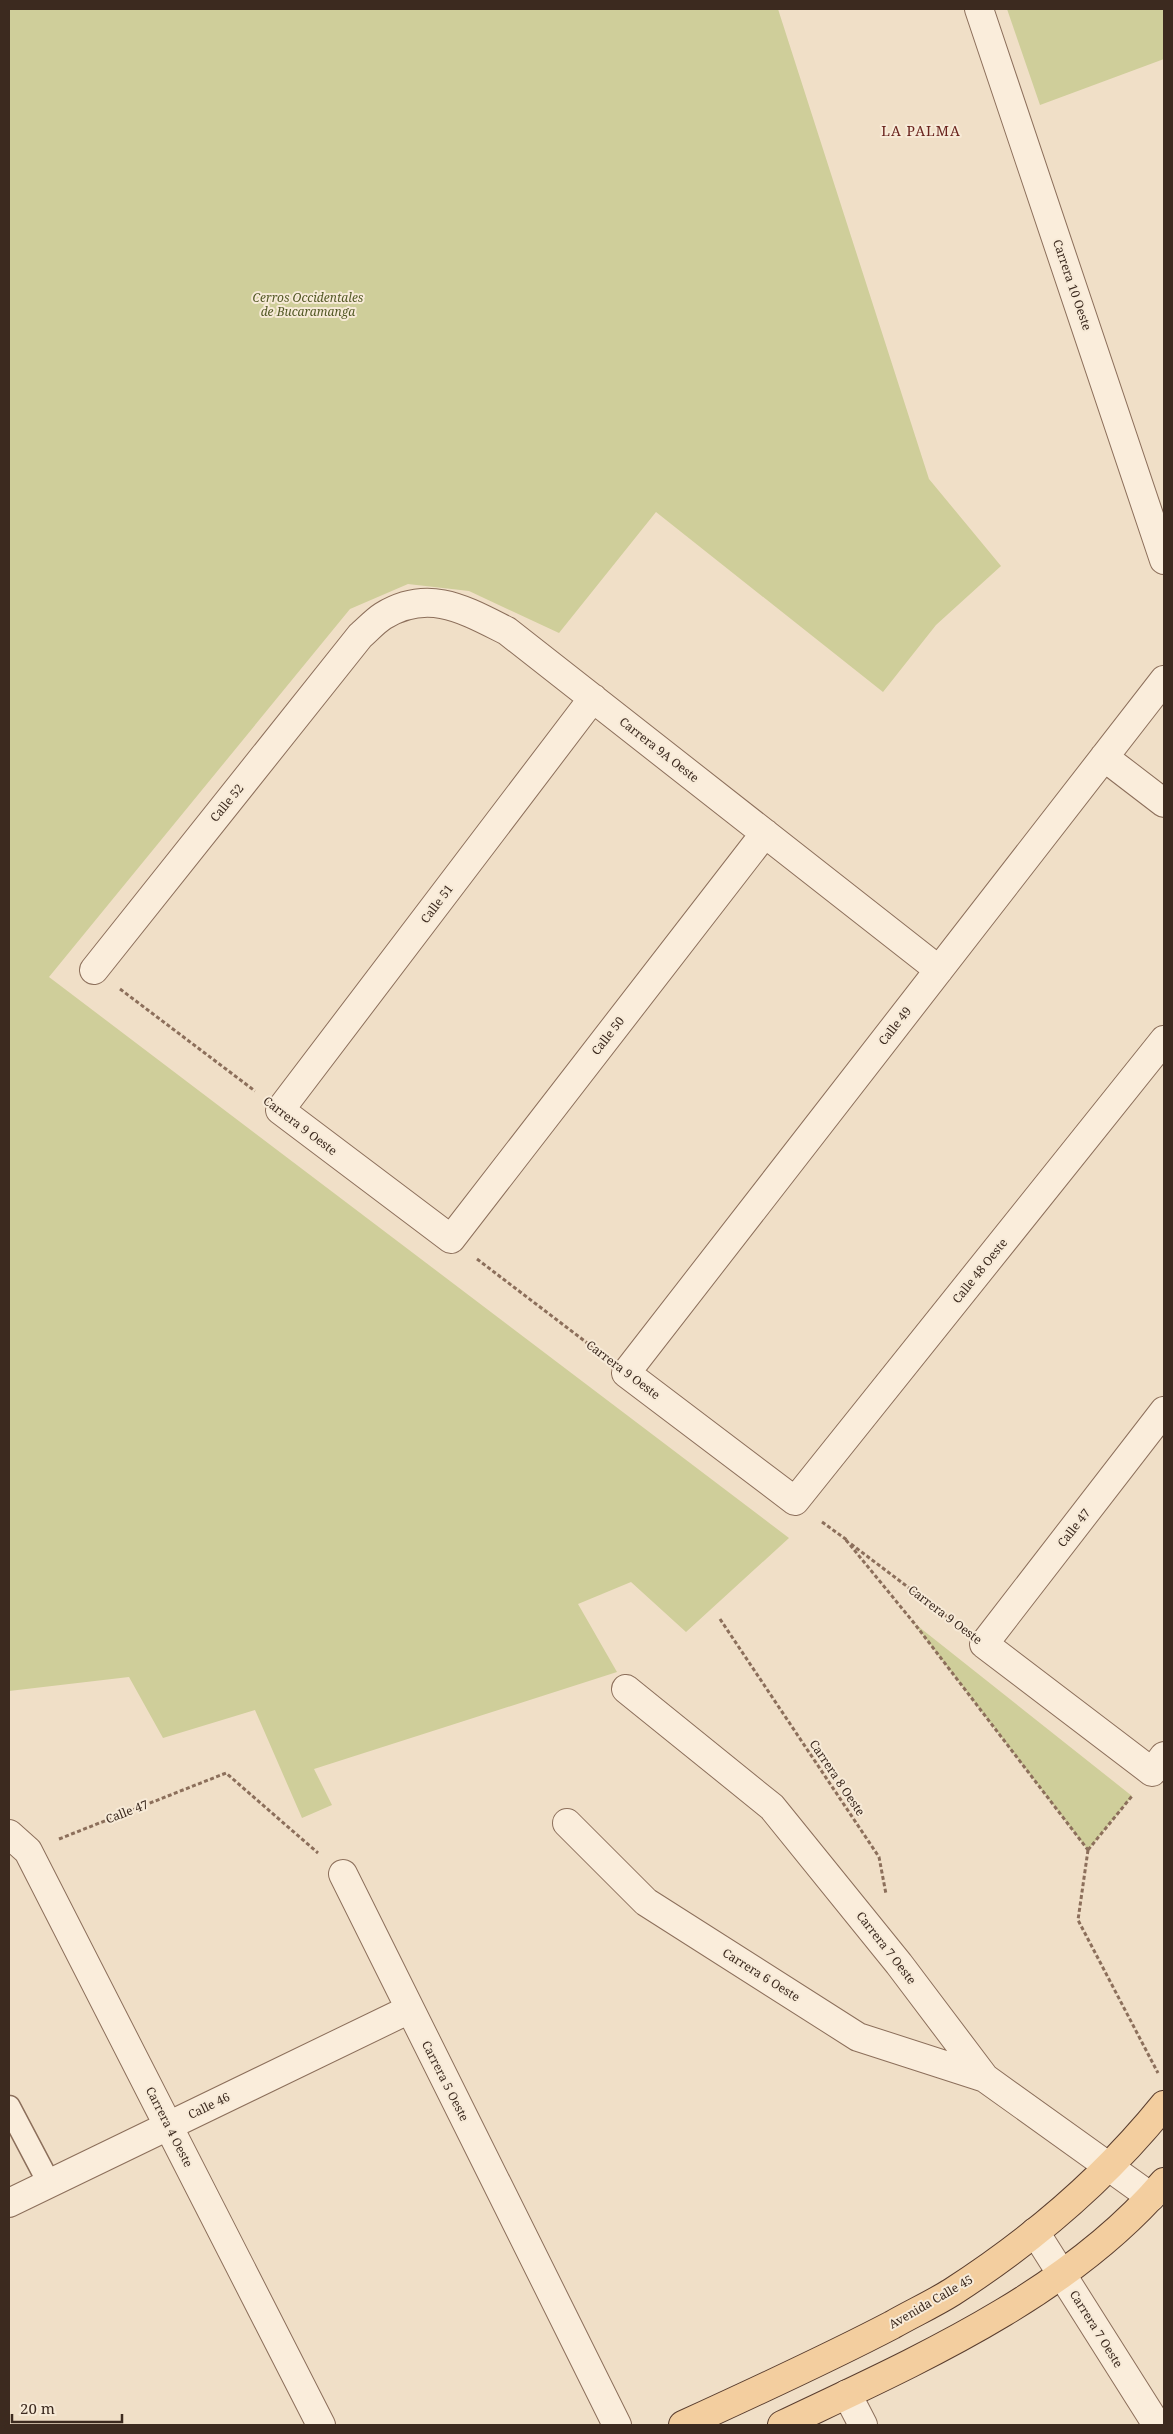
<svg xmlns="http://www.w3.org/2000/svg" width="1173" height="2434" viewBox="0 0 1173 2434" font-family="'Noto Serif',serif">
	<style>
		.green { fill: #cfce9a }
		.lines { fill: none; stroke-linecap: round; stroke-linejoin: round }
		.lane-casing { stroke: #8c6f5b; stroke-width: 25 }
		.street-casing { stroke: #8c6f5b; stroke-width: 30 }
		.primary-casing { stroke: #5a3e2f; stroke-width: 30 }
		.path { stroke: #8c6f5b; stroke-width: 3; stroke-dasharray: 4 2.5; stroke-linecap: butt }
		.lane { stroke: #faeddb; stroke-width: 22 }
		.street { stroke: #faeddb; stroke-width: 28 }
		.primary { stroke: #f3ce9f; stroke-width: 28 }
		.labels { text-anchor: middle; stroke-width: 4; stroke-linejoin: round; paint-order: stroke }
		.street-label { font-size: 12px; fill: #3c2a1f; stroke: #f7ead7 }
		.park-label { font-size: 12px; font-style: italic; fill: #535926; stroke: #f7ead7 }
		.neighbourhood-label { font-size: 14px; letter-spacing: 1px; fill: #6a241e; stroke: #f7ead7 }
	</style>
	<rect width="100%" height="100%" fill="#f0dfc7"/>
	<path class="green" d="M 9,9 L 778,9 L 929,479 L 1001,566 L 936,625 L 883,692 L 656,512 L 559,633 L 469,591 L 408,584 L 350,609 L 49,977 L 789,1538 L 686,1632 L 631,1582 L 578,1604 L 617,1672 L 314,1769 L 332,1805 L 302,1818 L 255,1710 L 163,1738 L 129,1677 L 9,1691 Z
		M 1007,9 L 1164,9 L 1164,59 L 1040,105 Z
		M 914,1623 L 1132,1796 L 1088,1850 Z"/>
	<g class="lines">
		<g class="lane-casing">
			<path id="lane" d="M 9,2107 L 49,2183"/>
		</g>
		<g class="street-casing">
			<path id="street" d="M 979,9 L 1164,560
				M 1164,680 L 626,1373 L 795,1501 L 1164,1040
				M 593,698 L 280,1110 L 451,1239 L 765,833
				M 1104,757 L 1164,803
				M 94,970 L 360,636 C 367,630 375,621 383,616 C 429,588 465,610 507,631 L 939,970
				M 1164,1411 L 984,1644 L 1152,1772 L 1164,1756
				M 626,1689 L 772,1807 L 899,1964 L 985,2078 L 1151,2197
				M 567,1823 L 646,1902 L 858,2037 L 985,2078
				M 9,1834 L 28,1851 L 321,2425
				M 343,1874 L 617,2425
				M 9,2203 L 410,2009
				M 1035,2232 L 1157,2425
				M 847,2394 L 863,2425"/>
		</g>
		<g class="primary-casing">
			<path id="primary" d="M 683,2425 C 753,2393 823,2361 892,2325 C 911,2314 933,2304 952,2292 C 1031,2241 1105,2178 1164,2105
				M 782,2425 C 914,2362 1067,2296 1164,2182"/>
		</g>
		<path class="path" d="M 120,989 L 255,1091
			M 477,1259 L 599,1352
			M 822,1522 L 847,1540
			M 846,1540 L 914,1623 L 1088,1850
			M 851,1544 L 958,1625
			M 720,1619 L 879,1857 L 886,1894
			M 59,1839 L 226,1773 L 318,1853
			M 1088,1850 L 1078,1920 L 1158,2073
			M 1088,1850 L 1132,1796"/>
		<use href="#lane" class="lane"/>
		<use href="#street" class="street"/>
		<use href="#primary" class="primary"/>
	</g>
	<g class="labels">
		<g class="street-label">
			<text transform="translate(1072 285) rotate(71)" y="4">Carrera 10 Oeste</text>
			<text transform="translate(659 750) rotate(38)" y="4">Carrera 9A Oeste</text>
			<text transform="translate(227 803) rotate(-51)" y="4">Calle 52</text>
			<text transform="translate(437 904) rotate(-53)" y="4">Calle 51</text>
			<text transform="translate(895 1026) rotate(-52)" y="4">Calle 49</text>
			<text transform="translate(608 1036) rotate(-52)" y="4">Calle 50</text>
			<text transform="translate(300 1126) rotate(37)" y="4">Carrera 9 Oeste</text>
			<text transform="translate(980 1271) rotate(-51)" y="4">Calle 48 Oeste</text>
			<text transform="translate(623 1370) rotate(37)" y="4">Carrera 9 Oeste</text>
			<text transform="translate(1074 1528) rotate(-52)" y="4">Calle 47</text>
			<text transform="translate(945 1615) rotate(37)" y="4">Carrera 9 Oeste</text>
			<text transform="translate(837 1778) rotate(56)" y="4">Carrera 8 Oeste</text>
			<text transform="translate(127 1812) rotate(-21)" y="4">Calle 47</text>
			<text transform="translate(886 1948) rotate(52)" y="4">Carrera 7 Oeste</text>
			<text transform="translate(761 1975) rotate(32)" y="4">Carrera 6 Oeste</text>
			<text transform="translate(445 2081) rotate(63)" y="4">Carrera 5 Oeste</text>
			<text transform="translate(209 2106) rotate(-26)" y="4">Calle 46</text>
			<text transform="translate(169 2127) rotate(63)" y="4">Carrera 4 Oeste</text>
			<text transform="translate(931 2302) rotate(-30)" y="4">Avenida Calle 45</text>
			<text transform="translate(1096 2329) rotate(58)" y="4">Carrera 7 Oeste</text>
		</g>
		<g class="park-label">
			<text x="308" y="302">Cerros Occidentales<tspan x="308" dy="14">de Bucaramanga</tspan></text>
		</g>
		<g class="neighbourhood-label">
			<text x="921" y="136">LA PALMA</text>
		</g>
	</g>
	<rect width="1173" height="2434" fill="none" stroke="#3c2a1f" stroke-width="20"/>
	<path d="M12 2414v8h110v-8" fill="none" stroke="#3c2a1f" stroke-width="2.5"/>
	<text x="20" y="2414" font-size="15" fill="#3c2a1f" stroke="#f7ead7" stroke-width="4" paint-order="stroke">20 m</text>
</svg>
